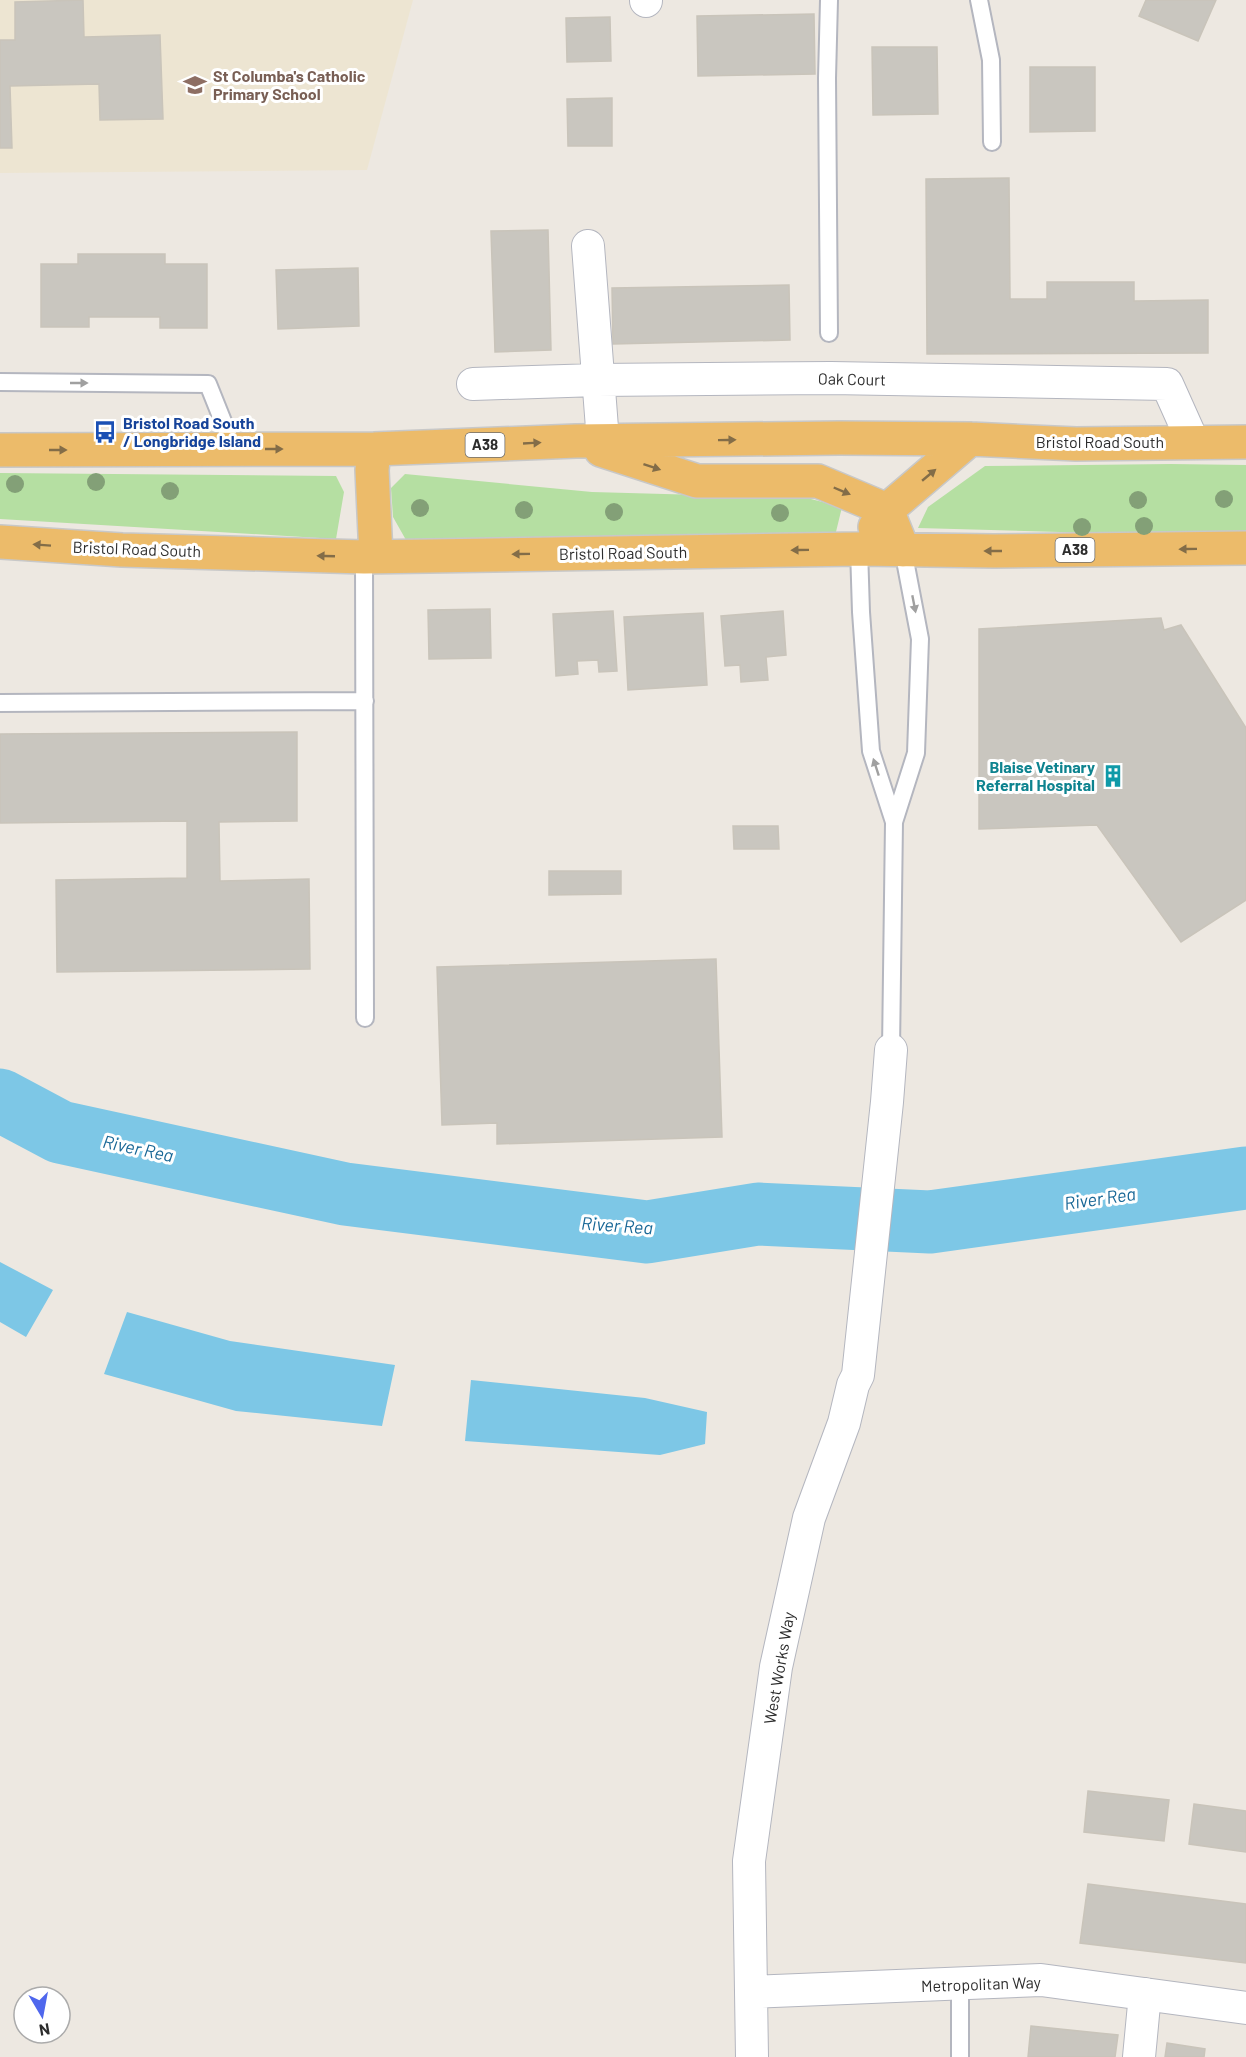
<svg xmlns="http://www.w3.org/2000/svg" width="1246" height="2057" viewBox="0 0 1246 2057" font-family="Barlow,sans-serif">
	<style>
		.education { fill: #ede5d2 }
		.green { fill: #b5dfa2 }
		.water { fill: #7dc7e6 }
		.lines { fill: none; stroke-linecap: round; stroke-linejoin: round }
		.river { stroke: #7dc7e6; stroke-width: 63 }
		.building { fill: #c9c6bf; stroke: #c9c4ba; stroke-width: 1.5 }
		.service-casing { stroke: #b4b6bf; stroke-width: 20 }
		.minor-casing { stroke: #b4b6bf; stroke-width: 34 }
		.trunk-casing { stroke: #c8c8c8; stroke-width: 36 }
		.service { stroke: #fff; stroke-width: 16 }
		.minor { stroke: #fff; stroke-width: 32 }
		.trunk { stroke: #ecbb6a; stroke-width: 33 }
		.tree { fill: #83a077 }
		.oneway { fill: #a0a0a0 }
		.oneway2 { fill: #836d48 }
		.labels { text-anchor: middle; stroke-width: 6; stroke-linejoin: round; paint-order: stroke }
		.shield { fill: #fff; stroke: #6c6c6c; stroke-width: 1.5 }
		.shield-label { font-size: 15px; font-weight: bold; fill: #2d2d2d }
		.education-label { font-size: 16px; font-weight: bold; fill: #785e54; stroke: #fff; text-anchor: start }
		.street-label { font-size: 16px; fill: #2d2d2d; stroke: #fff }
		.transit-label { font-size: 16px; font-weight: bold; fill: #164399; stroke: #fff; text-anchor: start }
		.culture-label { font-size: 16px; font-weight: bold; fill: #0d838f; stroke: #fff; text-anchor: end }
		.water-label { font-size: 18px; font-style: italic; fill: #186796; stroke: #fff }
	</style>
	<rect width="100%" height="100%" fill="#ede8e1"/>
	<path class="education" d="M 0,0 L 413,0 L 367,170 L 0,173 Z"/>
	<path class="green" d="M 1171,464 L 1246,465 L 1246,534 L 1164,535 L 918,528 L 928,507 L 985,466 Z
		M 0,473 L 336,476 L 344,492 L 336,539 L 0,519 Z
		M 405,474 L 592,492 L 807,498 L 842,507 L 835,536 L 406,540 L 393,517 L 391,488 Z"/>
	<path class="water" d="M 0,1262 L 53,1290 L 26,1337 L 0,1322 Z
		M 127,1312 L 230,1341 L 395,1365 L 382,1426 L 236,1411 L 104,1374 Z
		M 471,1380 L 645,1398 L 707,1412 L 705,1444 L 660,1455 L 465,1441 Z"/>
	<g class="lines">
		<path class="river" d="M 0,1100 L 60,1132 L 345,1194 L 647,1232 L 758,1214 L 930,1222 L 1246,1178"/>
	</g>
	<path class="building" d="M 83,0 L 84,37 L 160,35 L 163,119 L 100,120 L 99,84 L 10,86 L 12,148 L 0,148 L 0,40 L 15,40 L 15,2 Z
		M 1146,0 L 1216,0 L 1198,41 L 1139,16 Z
		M 814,14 L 815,74 L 698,76 L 697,16 Z
		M 610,17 L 611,61 L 567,62 L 566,18 Z
		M 872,47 L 937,47 L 938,114 L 873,115 Z
		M 1030,67 L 1095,67 L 1095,131 L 1030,132 Z
		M 612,98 L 612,146 L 568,146 L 567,99 Z
		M 1009,178 L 1010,299 L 1047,299 L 1047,282 L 1134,282 L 1134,301 L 1208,300 L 1208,353 L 927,354 L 926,179 Z
		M 548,230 L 551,350 L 495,352 L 491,231 Z
		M 78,254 L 165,254 L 165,264 L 207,264 L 207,328 L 160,328 L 160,317 L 89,317 L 89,327 L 41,327 L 41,264 L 78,264 Z
		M 358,268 L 359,326 L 278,329 L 276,270 Z
		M 789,285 L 790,340 L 613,344 L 612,288 Z
		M 490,609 L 491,658 L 429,659 L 428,610 Z
		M 613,611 L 617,671 L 599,672 L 598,660 L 577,661 L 578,674 L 556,676 L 553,614 Z
		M 783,611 L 786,655 L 766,657 L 768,680 L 741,682 L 740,665 L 725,666 L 721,616 Z
		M 703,613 L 707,685 L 628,690 L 624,617 Z
		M 1161,618 L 1164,630 L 1181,625 L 1246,728 L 1246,900 L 1181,942 L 1097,825 L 979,829 L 979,629 Z
		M 297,732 L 297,821 L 219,822 L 220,881 L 309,879 L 310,969 L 57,972 L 56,880 L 187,878 L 187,821 L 0,823 L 0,734 Z
		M 733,826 L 778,826 L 779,849 L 734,849 Z
		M 549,871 L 621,871 L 621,894 L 549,895 Z
		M 716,959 L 722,1137 L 497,1144 L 497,1123 L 442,1125 L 437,967 Z
		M 1088,1791 L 1169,1800 L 1164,1841 L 1084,1832 Z
		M 1194,1804 L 1246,1811 L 1246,1852 L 1189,1844 Z
		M 1088,1884 L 1246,1904 L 1246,1963 L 1080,1943 Z
		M 1031,2026 L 1118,2035 L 1115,2057 L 1028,2057 Z
		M 1167,2043 L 1205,2049 L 1204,2057 L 1165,2057 Z"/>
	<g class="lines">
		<g class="service-casing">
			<path id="service" d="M 829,0 L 827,78 L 829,333
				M 979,0 L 991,60 L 992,142
				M 0,382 L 208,384 L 234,449
				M 859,549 L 861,612 L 871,751 L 894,822
				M 364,557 L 365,1018
				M 0,703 L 365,701
				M 891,1050 L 894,822 L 916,753 L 920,639 L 903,550
				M 960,2057 L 960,1984"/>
		</g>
		<g class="minor-casing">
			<path id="minor" d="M 646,1 L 646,0
				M 588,246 L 603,441
				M 473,384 L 597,380 L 831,378 L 1167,384 L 1193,442
				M 751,1992 L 1041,1980 L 1246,2008
				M 752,2057 L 749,1861 L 776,1667 L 809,1518 L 844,1423 L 853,1385 L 858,1375 L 887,1102 L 891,1050
				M 1139,2057 L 1145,1994"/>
		</g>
		<g class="trunk-casing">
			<path id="trunk" d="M 374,449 L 372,470 L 376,556
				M 0,450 L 374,449 L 576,441 L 839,438 L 970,439 L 1076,444 L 1246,442
				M 601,450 L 697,481 L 818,481 L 887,510 L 903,550
				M 875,527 L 887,510 L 970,439
				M 0,542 L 122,550 L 364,557 L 859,549 L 994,551 L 1246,548"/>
		</g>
		<use href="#service" class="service"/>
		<use href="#minor" class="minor"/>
		<use href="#trunk" class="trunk"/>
	</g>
	<g class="tree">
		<circle cx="96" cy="482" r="9"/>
		<circle cx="15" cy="484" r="9"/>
		<circle cx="170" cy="491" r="9"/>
		<circle cx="1224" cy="499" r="9"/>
		<circle cx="1138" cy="500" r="9"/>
		<circle cx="420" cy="508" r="9"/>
		<circle cx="524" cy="510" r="9"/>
		<circle cx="614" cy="512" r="9"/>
		<circle cx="780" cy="513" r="9"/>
		<circle cx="1144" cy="526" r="9"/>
		<circle cx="1082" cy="527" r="9"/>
	</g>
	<defs><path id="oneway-solid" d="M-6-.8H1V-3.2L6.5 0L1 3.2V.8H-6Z" transform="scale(1.5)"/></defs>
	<g class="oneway">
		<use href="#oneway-solid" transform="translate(79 383)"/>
		<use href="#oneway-solid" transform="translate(914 604) rotate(79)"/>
		<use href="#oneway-solid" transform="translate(876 767) rotate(-108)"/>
	</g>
	<g class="oneway2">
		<use href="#oneway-solid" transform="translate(727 440) rotate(-1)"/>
		<use href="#oneway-solid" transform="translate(532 443) rotate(-3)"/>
		<use href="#oneway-solid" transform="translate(274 449)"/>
		<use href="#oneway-solid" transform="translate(58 450)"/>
		<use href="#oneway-solid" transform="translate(652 467) rotate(18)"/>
		<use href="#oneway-solid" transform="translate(929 475) rotate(-40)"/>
		<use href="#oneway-solid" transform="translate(842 491) rotate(23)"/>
		<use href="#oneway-solid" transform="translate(42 545) rotate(-176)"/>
		<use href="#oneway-solid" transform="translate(1188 549) rotate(179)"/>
		<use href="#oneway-solid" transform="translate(800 550) rotate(179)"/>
		<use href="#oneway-solid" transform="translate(993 551) rotate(-180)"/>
		<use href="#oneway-solid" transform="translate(521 554) rotate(179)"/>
		<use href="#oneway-solid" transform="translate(326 556) rotate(-178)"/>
	</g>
	<defs>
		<g id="school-bare" transform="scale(1.8)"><path d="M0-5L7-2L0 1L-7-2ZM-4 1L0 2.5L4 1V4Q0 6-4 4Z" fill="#8d6e63" stroke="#fff" stroke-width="2.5" paint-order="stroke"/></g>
		<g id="bus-bare" transform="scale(1.8)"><path d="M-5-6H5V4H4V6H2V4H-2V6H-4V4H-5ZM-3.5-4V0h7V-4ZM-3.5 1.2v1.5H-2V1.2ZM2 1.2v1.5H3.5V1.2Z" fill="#1a4fb4" stroke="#fff" stroke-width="2.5" paint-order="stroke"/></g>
		<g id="building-bare" transform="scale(1.8)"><path d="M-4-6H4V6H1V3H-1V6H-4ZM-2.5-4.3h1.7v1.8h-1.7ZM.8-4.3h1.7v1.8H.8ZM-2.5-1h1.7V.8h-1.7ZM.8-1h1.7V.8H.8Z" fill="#0f9aa8" stroke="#fff" stroke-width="2.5" paint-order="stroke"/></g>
	</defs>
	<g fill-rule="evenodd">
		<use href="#school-bare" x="195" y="85"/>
		<use href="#bus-bare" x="105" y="432"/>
		<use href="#building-bare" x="1113" y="776"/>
	</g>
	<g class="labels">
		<g class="shield">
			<rect x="465.5" y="433" width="39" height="24" rx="4.5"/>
			<rect x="1055.5" y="538" width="39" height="24" rx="4.5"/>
		</g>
		<g class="shield-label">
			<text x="485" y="450">A38</text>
			<text x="1075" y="555">A38</text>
		</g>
		<g class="education-label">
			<text x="213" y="82">St Columba's Catholic<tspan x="213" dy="18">Primary School</tspan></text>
		</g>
		<g class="street-label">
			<text transform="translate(852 379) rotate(1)" y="6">Oak Court</text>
			<text x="1100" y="448">Bristol Road South</text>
			<text transform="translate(137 549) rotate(2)" y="6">Bristol Road South</text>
			<text transform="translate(623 553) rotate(-1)" y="6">Bristol Road South</text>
			<text transform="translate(779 1668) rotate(-80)" y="6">West Works Way</text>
			<text transform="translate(981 1984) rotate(-2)" y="6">Metropolitan Way</text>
		</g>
		<g class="transit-label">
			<text x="123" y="429">Bristol Road South<tspan x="123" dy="18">/ Longbridge Island</tspan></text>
		</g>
		<g class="culture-label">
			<text x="1095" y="773">Blaise Vetinary<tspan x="1095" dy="18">Referral Hospital</tspan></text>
		</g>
		<g class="water-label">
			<text transform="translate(138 1149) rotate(12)" y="6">River Rea</text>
			<text transform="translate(1100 1199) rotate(-8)" y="6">River Rea</text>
			<text transform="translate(617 1226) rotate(4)" y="6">River Rea</text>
		</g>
	</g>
	<g transform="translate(42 2015) rotate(170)"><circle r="28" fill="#ffffff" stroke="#ababab" stroke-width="1.5"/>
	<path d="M0-4.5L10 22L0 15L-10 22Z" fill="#4f67ed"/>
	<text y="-9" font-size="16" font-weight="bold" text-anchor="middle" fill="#2d2d2d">N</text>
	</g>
</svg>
